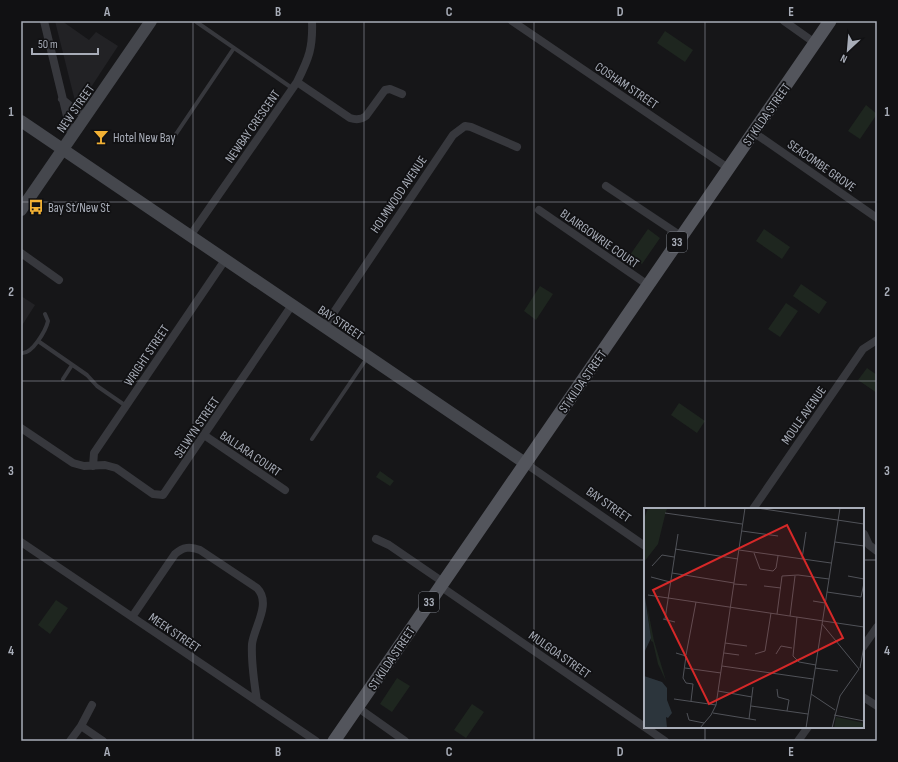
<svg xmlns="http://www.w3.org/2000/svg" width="898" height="762" viewBox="0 0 898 762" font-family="'Sofia Sans Condensed',sans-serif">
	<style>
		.built { fill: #222225 }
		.green { fill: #1e261f }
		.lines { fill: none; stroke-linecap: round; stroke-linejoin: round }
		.lane { stroke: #37383d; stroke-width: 4 }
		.street { stroke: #37383d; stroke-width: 8 }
		.secondary { stroke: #45474d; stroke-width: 12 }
		.primary { stroke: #53555c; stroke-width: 13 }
		.grid { fill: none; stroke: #a8adb8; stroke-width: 1; stroke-opacity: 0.55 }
		.labels { text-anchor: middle; stroke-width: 3.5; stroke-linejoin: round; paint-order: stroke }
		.shield { fill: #111113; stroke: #7b7e86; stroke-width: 1 }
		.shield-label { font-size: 12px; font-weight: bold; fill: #a8adb8 }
		.street-label { font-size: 13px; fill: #a8adb8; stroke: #111113 }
		.poi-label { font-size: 13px; fill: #a8adb8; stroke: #111113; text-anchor: start }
		.inset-road { fill: none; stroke: #505258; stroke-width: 1 }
		.view { fill: #d62828; fill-opacity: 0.15; stroke: #d62828; stroke-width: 2 }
		.inset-edge { fill: none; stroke: #a8adb8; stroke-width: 2 }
		.neatline { fill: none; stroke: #a8adb8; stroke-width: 1.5 }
		.grid-label { font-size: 13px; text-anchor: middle; font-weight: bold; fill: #a8adb8 }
	</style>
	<rect width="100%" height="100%" fill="#161618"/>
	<path class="built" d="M 55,21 L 62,21 L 89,40 L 96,32 L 118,46 L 80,104 L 75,101 Z
		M 21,296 L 35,305 L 21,327 Z"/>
	<path class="green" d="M 665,31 L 693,50 L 685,62 L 657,43 Z
		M 866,105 L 877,114 L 860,139 L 848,131 Z
		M 648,229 L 660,238 L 642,264 L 630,255 Z
		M 764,229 L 790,247 L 782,259 L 756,241 Z
		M 801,284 L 827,302 L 819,314 L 793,296 Z
		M 540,286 L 553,294 L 536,320 L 524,311 Z
		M 786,303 L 798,311 L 780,337 L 768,329 Z
		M 867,368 L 877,375 L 877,393 L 858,380 Z
		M 679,403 L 705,421 L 697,433 L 671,415 Z
		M 380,471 L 394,481 L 390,486 L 376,477 Z
		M 56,600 L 68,608 L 50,634 L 38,625 Z
		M 397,678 L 410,686 L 392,712 L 380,704 Z
		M 472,704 L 484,712 L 466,738 L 454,730 Z"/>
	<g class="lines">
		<path class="lane" d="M 195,21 L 292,88
			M 176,134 L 234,48
			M 38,341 L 87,375 L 97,386 L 126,406
			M 21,353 C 32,355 46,330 48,321 L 45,314
			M 63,379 L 72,365
			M 312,439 L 367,358"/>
		<path class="street" d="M 44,21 L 72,137
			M 512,21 L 728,168
			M 784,21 L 815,43
			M 297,82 L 350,118 C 356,120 361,120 366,116 L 385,90 L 390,89 L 402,94
			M 62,99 L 74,109 L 86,116
			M 753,132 L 877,218
			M 606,186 L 681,236
			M 539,210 L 648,285
			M 190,236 L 297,82 C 309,58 313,48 312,21
			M 21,253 L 59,280
			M 324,327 L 453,135 L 465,126 L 471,127 L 517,147
			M 21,428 L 73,463 L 84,466 L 105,465 L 116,468 L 153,494 L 163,495 L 292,305
			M 204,435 L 285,490
			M 525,463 L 645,546
			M 93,466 L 94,453 L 225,260
			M 753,509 L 863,349 L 877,340
			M 864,534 L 869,545 L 877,551
			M 376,539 L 389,545 L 443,582
			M 21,542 L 316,741
			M 440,586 L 665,741
			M 132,617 L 175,554 C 183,547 190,546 200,550 L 257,588 C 272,603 254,627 252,644 C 251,663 254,682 257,701
			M 863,647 L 877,627
			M 863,697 L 877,706
			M 357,707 L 405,741
			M 81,726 L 103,741
			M 70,741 L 81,726 L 92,705
			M 798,741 L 808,727"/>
		<path class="secondary" d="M 21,121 L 525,463
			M 21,210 L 151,21"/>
		<path class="primary" d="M 334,741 L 830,21"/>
	</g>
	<path class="grid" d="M 193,21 L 193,741M 364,21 L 364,741M 534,21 L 534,741M 705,21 L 705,509M 21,202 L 877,202M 21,381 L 877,381M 21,560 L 645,560M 863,560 L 877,560M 705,727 L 705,741"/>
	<defs>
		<g id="bar-bare" transform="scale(1.2)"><path d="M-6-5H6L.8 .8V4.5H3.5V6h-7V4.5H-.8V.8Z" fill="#f2b134" stroke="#111113" stroke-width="2.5" paint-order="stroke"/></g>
		<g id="bus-bare" transform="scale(1.2)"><path d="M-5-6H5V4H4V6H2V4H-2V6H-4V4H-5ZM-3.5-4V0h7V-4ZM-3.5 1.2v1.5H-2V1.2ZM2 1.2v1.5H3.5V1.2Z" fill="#f2b134" stroke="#111113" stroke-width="2.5" paint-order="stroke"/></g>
	</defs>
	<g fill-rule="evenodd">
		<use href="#bar-bare" x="101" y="137"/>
		<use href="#bus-bare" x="36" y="207"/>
	</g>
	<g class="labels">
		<g class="shield">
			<rect x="667" y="232" width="20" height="20" rx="3"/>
			<rect x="419" y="592" width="20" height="20" rx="3"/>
		</g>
		<g class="shield-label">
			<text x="677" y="246">33</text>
			<text x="429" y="606">33</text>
		</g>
		<g class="street-label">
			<text transform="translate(627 85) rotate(34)" y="5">COSHAM STREET</text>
			<text transform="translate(75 108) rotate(-55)" y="5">NEW STREET</text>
			<text transform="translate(766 114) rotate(-55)" y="5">ST KILDA STREET</text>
			<text transform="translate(252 126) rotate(-55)" y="5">NEWBAY CRESCENT</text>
			<text transform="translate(822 165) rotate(35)" y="5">SEACOMBE GROVE</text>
			<text transform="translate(398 194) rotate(-56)" y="5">HOLMWOOD AVENUE</text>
			<text transform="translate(600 238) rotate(35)" y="5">BLAIRGOWRIE COURT</text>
			<text transform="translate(341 322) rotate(34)" y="5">BAY STREET</text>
			<text transform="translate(146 355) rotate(-56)" y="5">WRIGHT STREET</text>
			<text transform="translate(582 381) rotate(-55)" y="5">ST KILDA STREET</text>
			<text transform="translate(803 415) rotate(-55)" y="5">MOULE AVENUE</text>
			<text transform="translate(196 427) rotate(-56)" y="5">SELWYN STREET</text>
			<text transform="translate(251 453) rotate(34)" y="5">BALLARA COURT</text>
			<text transform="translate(609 504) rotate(35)" y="5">BAY STREET</text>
			<text transform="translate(175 632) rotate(34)" y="5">MEEK STREET</text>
			<text transform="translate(560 654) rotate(35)" y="5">MULGOA STREET</text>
			<text transform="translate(391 658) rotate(-56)" y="5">ST KILDA STREET</text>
		</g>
		<g class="poi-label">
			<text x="113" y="142">Hotel New Bay</text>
			<text x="48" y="212">Bay St/New St</text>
		</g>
	</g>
	<g transform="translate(644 508)">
		<rect width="220" height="220" fill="#161618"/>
		<path d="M 4,0 L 24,0 L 22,3 L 14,36 L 0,54 L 0,11 ZM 3,97 L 10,133 L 22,173 L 14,156 L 9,134 L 7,133 ZM 192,209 L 220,215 L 220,220 L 190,220 Z" fill="#1e261f"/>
		<path d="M 0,82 L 7,130 L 0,145 ZM 0,168 L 18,174 L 23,180 L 23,192 L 28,205 L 24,210 L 22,209 L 23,220 L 0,220 Z" fill="#2c353c"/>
		<path class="inset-road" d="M 113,0 L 220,16M 21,5 L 98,16M 98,23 L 134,28M 191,34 L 220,38M 31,41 L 94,51M 95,42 L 187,55M 110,45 L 116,61 L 129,63 L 132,60 L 134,48M 158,51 L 162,24M 8,58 L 18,47 L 30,49M 28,65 L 90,75M 204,68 L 220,71M 7,69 L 26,74M 90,76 L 103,77M 120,78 L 137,80M 183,84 L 217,89 L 220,75M 4,87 L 220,119M 169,93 L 181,95M 133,106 L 138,68 L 154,67 L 185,71M 146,108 L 151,68M 153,109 L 149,148 L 155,154 L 172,157M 19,111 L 31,114M 21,111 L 34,26M 178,116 L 215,161M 81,135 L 103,138M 32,145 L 42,148 L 39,170 L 42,175 L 49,176 L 47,193M 80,145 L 95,147M 111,146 L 121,143 L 127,105M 132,146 L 137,138 L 148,140M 42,147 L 52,94M 78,158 L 169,171M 41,160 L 77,165M 171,160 L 194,163M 216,160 L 220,138M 133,181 L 134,189 L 145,192 L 143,203M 74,183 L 108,189M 167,186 L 191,202M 30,191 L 72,197M 107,198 L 164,206M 43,205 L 45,212 L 60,215M 69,205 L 112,212M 190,207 L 220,213M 105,211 L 109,179M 56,220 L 67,207 L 72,197 L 101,0M 162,220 L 196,0M 188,220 L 196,188 L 215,161"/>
		<path class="view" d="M 143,17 L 199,130 L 65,196 L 9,82 Z"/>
		<rect width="220" height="220" class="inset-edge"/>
	</g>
	<rect width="898" height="762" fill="none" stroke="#111113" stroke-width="44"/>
	<g transform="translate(848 50) rotate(206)" stroke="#111113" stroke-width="3" paint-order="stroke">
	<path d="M0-3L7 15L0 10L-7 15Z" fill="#a8adb8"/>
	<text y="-6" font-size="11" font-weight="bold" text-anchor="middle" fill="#a8adb8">N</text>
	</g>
	<path d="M32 48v6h66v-6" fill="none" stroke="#a8adb8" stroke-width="2"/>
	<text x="38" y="48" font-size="12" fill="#a8adb8" stroke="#111113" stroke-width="3" paint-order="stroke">50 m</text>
	<rect x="22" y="22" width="854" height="718" class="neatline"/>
	<g class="grid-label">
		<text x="107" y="16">A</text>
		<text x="278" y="16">B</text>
		<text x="449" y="16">C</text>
		<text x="620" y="16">D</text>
		<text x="791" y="16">E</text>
		<text x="11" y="116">1</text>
		<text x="887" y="116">1</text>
		<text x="11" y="296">2</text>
		<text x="887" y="296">2</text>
		<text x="11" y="475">3</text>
		<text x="887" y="475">3</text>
		<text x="11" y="655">4</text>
		<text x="887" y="655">4</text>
		<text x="107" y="756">A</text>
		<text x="278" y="756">B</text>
		<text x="449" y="756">C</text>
		<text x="620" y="756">D</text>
		<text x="791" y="756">E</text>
	</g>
</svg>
